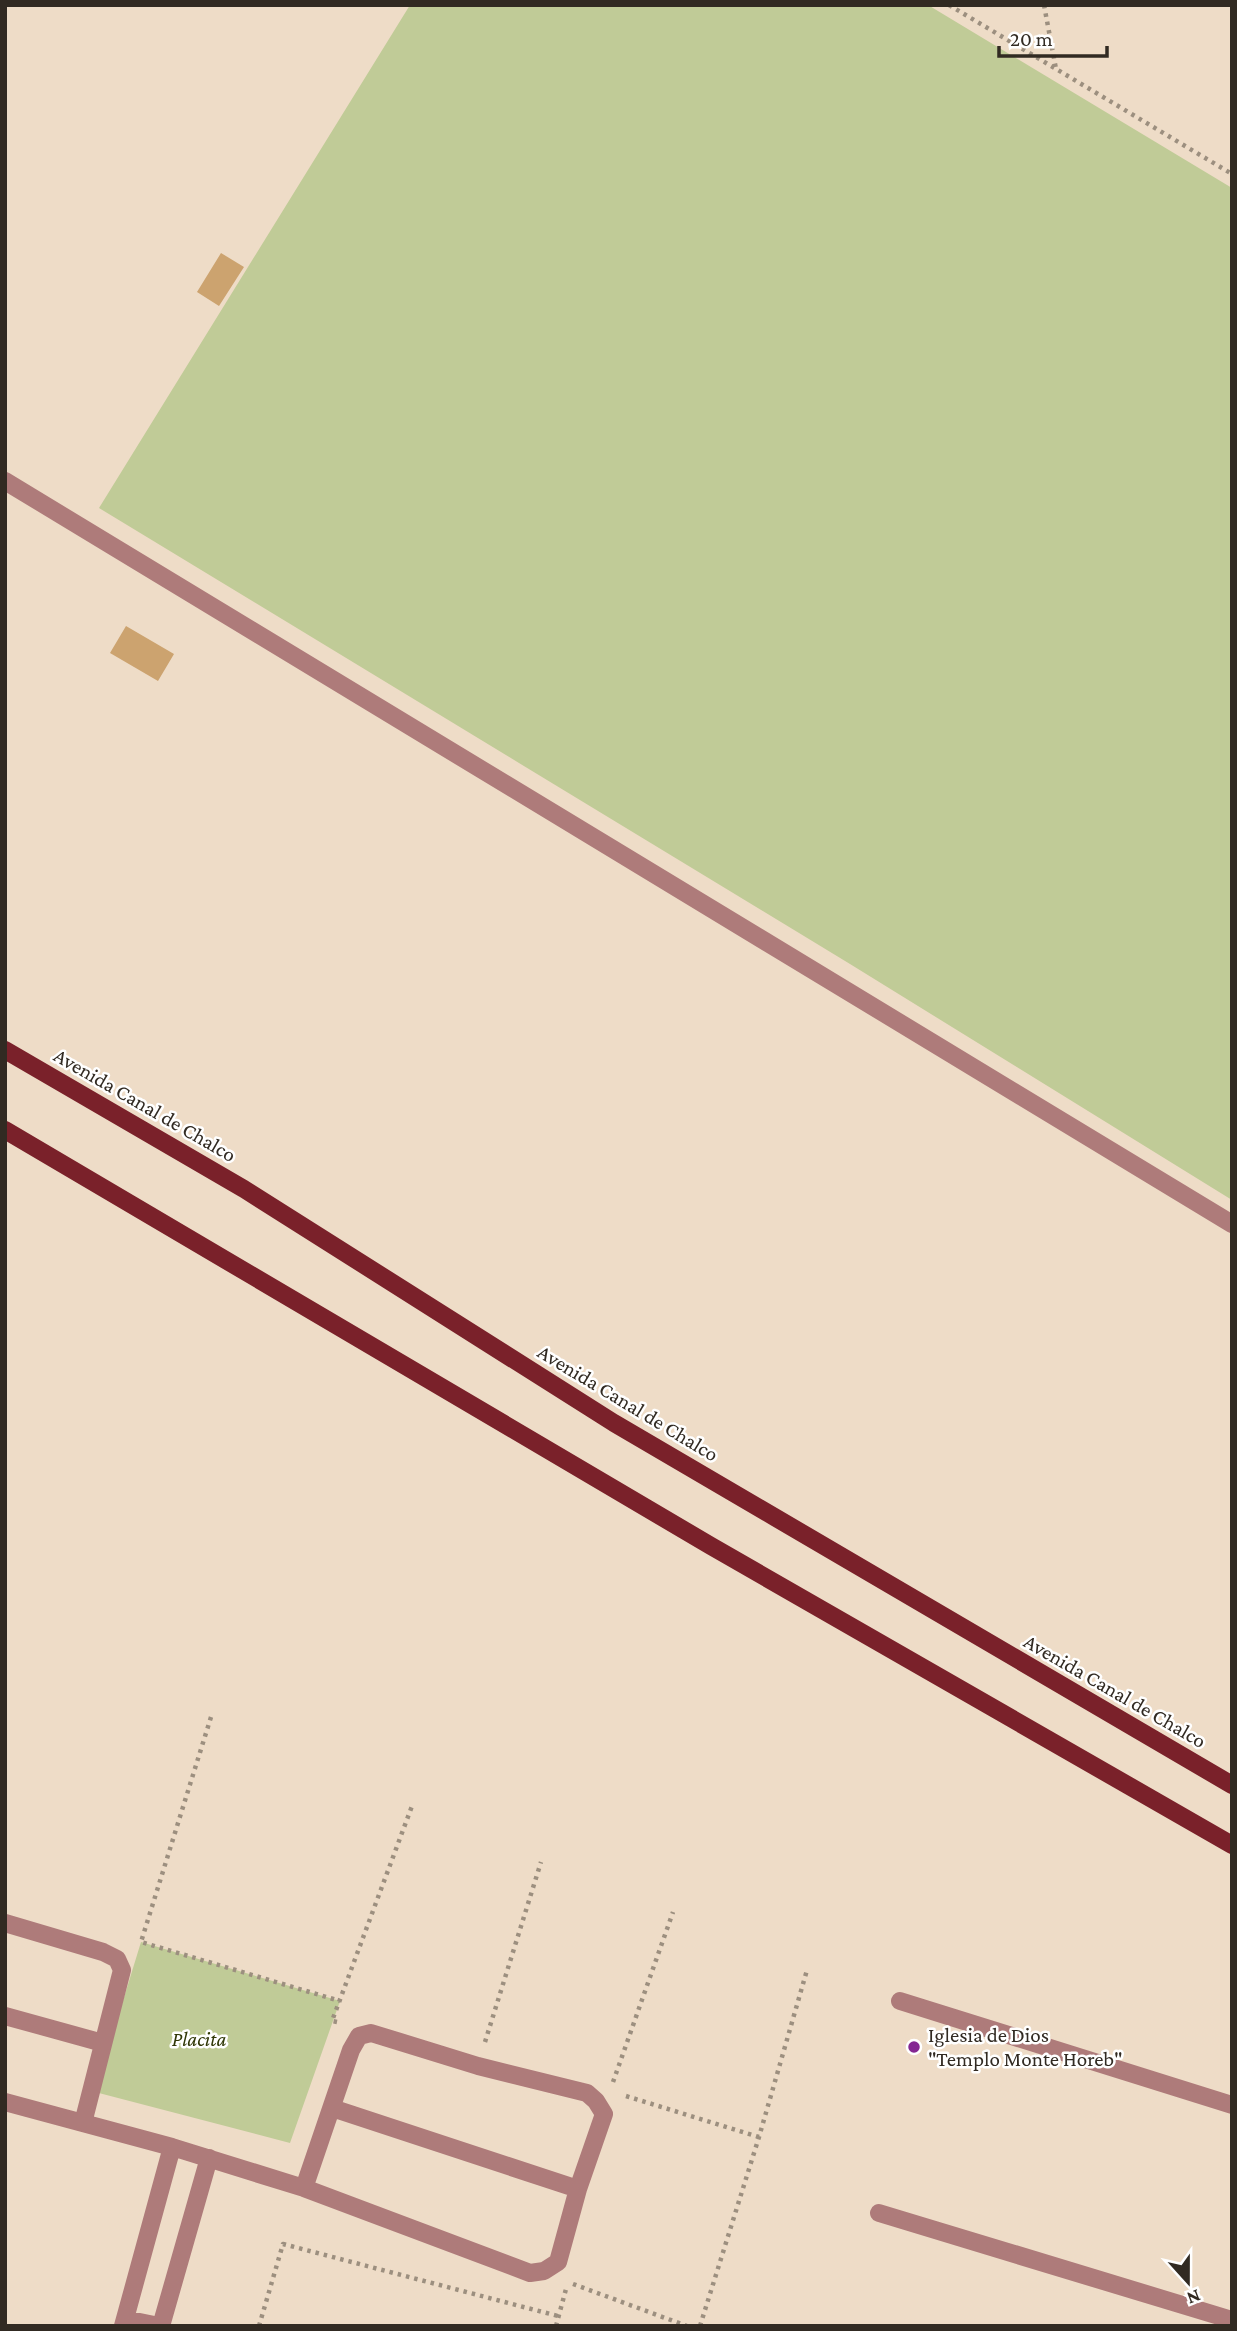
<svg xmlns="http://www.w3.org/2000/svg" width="1237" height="2331" viewBox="0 0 1237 2331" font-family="'Crimson Pro',serif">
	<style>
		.green { fill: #c0cb97 }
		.building { fill: #cca36f }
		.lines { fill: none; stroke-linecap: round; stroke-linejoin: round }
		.path { stroke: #9c8f7f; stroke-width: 4.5; stroke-dasharray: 3.5 5; stroke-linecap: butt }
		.minor { stroke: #ae7b7a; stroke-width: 18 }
		.major { stroke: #7a212a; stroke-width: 18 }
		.poi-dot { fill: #842792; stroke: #fff; stroke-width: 2.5 }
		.labels { text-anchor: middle; stroke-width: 5; stroke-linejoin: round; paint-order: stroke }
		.street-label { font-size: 21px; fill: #312a22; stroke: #fff }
		.poi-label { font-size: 21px; fill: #312a22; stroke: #fff; text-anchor: start }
		.park-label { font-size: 21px; font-style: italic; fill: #303707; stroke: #fff }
	</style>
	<rect width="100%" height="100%" fill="#eedcc7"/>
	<path class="green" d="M 410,5 L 928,5 L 1232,188 L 1232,1200 L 850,964 L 99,508 Z
		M 141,1942 L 340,2001 L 290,2143 L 95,2092 Z"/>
	<path class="building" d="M 221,253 L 244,267 L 219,306 L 197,292 Z
		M 126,626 L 174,654 L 158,681 L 110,653 Z"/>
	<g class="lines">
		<path class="path" d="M 949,5 L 1232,174
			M 1044,5 L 1056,69
			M 211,1717 L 141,1942 L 340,2001
			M 337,2022 L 332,2021 L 412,1806
			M 485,2042 L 541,1862
			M 613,2082 L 673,1912
			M 626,2096 L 759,2137
			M 573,2284 L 687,2326
			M 259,2326 L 283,2244 L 558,2316
			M 556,2326 L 566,2289
			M 700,2326 L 759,2137 L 807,1970"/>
		<path class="minor" d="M 5,481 L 1232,1224
			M 5,1923 L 103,1952 L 117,1959 L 122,1970 L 83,2123
			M 900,2001 L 1232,2105
			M 5,2016 L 103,2043
			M 5,2102 L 172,2147 L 304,2188 L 530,2273 L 544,2271 L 558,2262 L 578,2189 L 604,2114 L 596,2101 L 587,2093 L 478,2066 L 371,2033 L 359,2036 L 351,2050 L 304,2188
			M 332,2108 L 578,2189
			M 879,2213 L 1232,2320
			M 125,2319 L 159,2326
			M 123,2326 L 172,2147
			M 161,2326 L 209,2158"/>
		<path class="major" d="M 5,1050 L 244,1189 L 614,1423 L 1232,1785
			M 5,1130 L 711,1546 L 1232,1845"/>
	</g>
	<circle class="poi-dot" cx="914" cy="2047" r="7"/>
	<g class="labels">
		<g class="street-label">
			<text transform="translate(145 1105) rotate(30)" y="7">Avenida Canal de Chalco</text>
			<text transform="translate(628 1403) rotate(31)" y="7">Avenida Canal de Chalco</text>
			<text transform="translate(1115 1691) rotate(30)" y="7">Avenida Canal de Chalco</text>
		</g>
		<g class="poi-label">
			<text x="928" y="2042">Iglesia de Dios<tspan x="928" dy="24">"Templo Monte Horeb"</tspan></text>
		</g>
		<g class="park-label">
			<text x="199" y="2046">Placita</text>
		</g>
	</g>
	<rect width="1237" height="2331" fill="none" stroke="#312a22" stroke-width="14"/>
	<g transform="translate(1188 2282) rotate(159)" stroke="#ffffff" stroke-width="5" paint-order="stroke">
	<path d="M0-5L12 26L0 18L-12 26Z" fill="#312a22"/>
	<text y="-10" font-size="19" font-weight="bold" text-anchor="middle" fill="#312a22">N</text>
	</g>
	<path d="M999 46v10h108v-10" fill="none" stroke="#312a22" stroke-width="3.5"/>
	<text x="1010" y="46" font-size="21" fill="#312a22" stroke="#ffffff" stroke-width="5" paint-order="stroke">20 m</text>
</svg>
